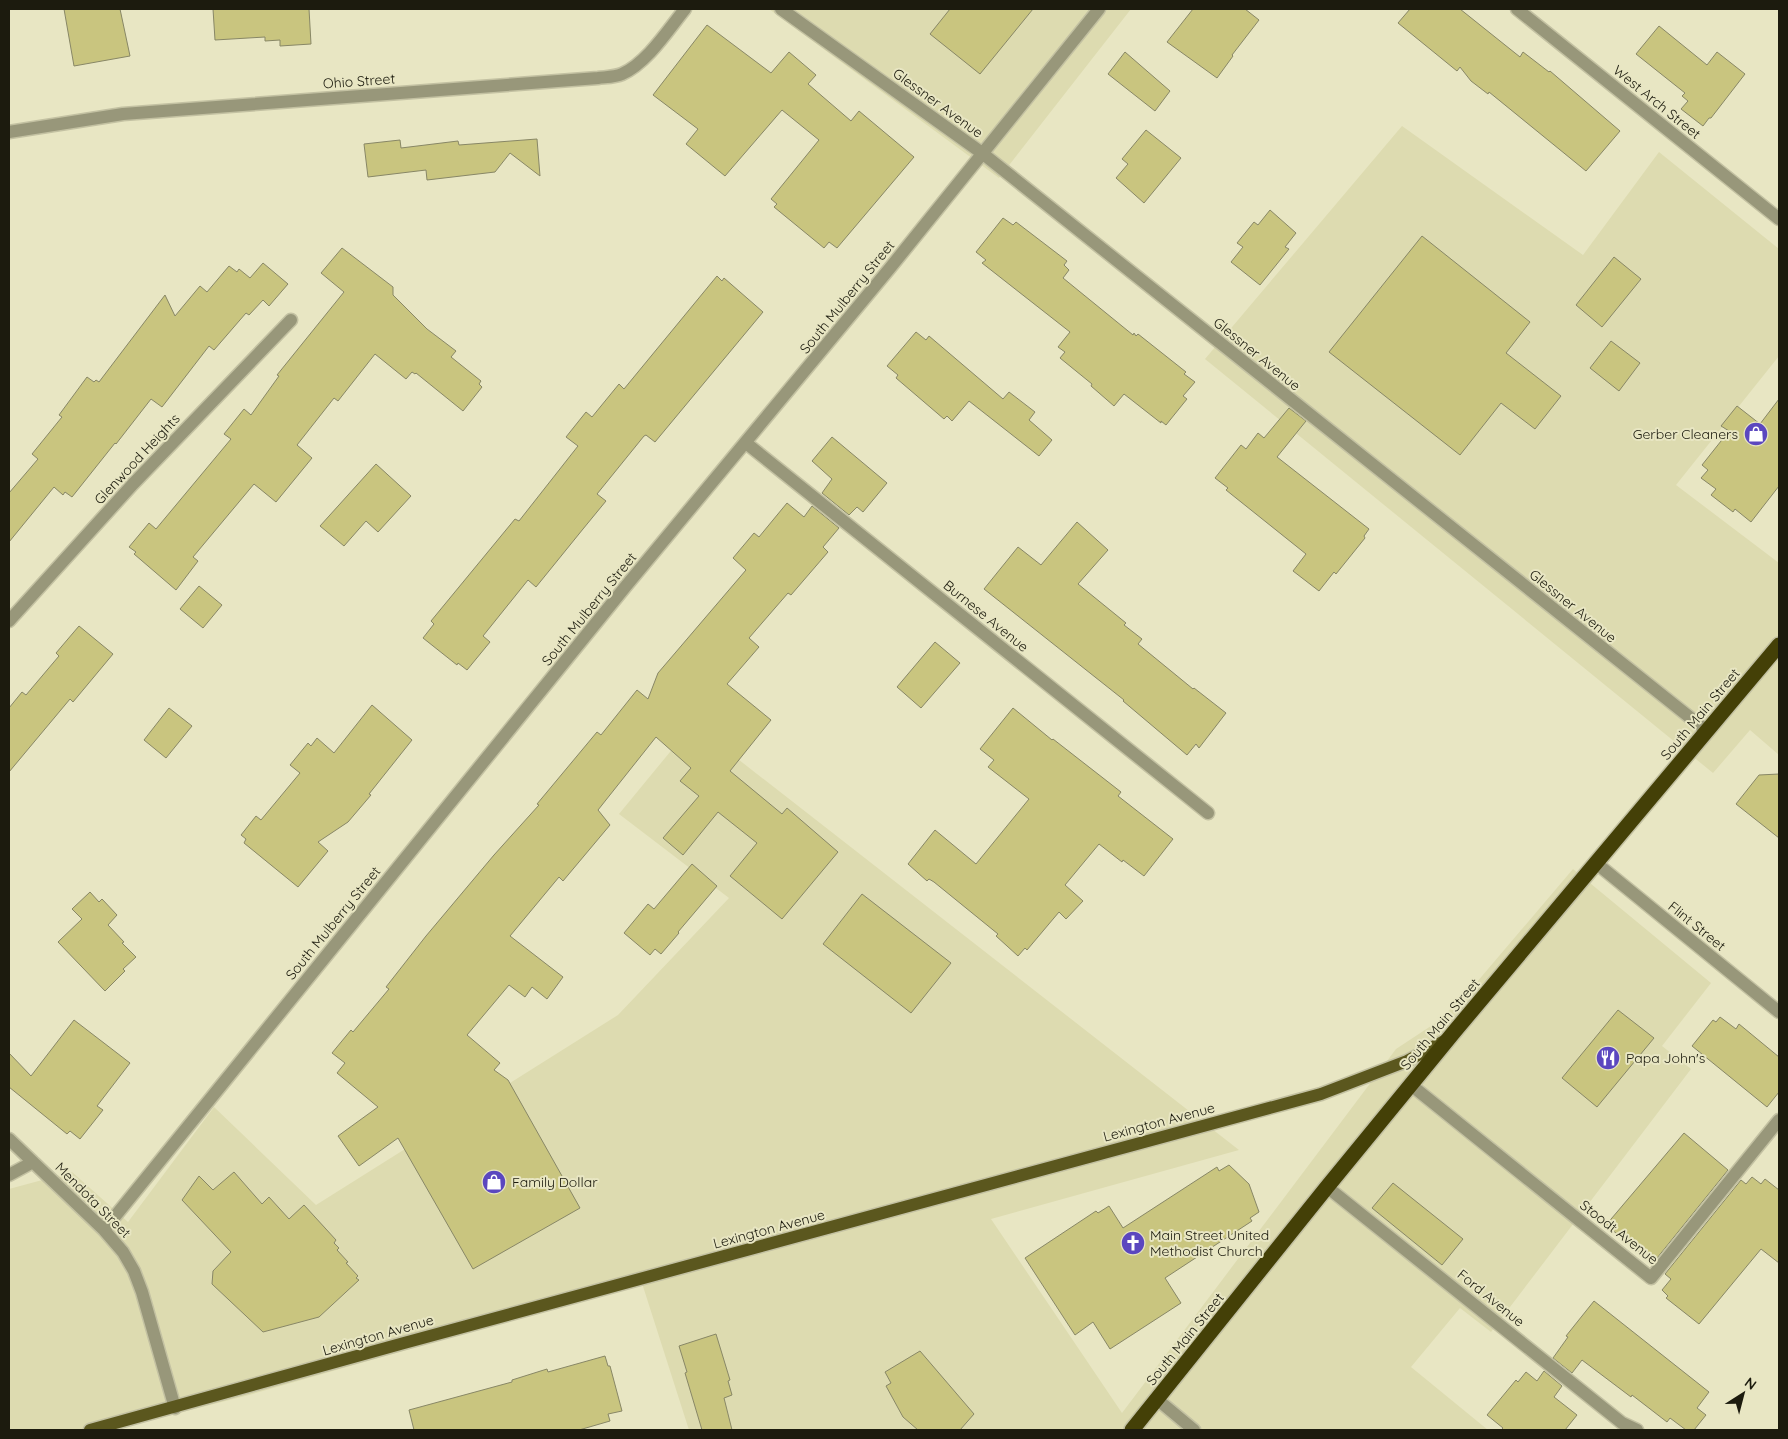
<svg xmlns="http://www.w3.org/2000/svg" width="1788" height="1439" viewBox="0 0 1788 1439" font-family="Quicksand,sans-serif">
	<style>
		.built { fill: #dddbb0 }
		.building { fill: #c9c57f; stroke: #888766 }
		.lines { fill: none; stroke-linecap: round; stroke-linejoin: round }
		.minor-casing { stroke: #c3c1a2; stroke-width: 15 }
		.major-casing { stroke: #c3c1a2; stroke-width: 15 }
		.highway-casing { stroke: #c3c1a2; stroke-width: 18 }
		.minor { stroke: #98977a; stroke-width: 12 }
		.major { stroke: #5b571e; stroke-width: 12 }
		.highway { stroke: #444007; stroke-width: 15 }
		.labels { text-anchor: middle; stroke-width: 4; stroke-linejoin: round; paint-order: stroke }
		.street-label { font-size: 14px; fill: #1c1b0e; stroke: #e8e6c3 }
		.poi-label { font-size: 14px; fill: #1c1b0e; stroke: #e8e6c3; text-anchor: start }
	</style>
	<rect width="100%" height="100%" fill="#e8e6c3"/>
	<path class="built" d="M 769,9 L 1131,9 L 999,178 Z
		M 1402,126 L 1583,255 L 1659,152 L 1779,249 L 1779,356 L 1676,485 L 1779,563 L 1779,755 L 1750,730 L 1713,773 L 1205,359 Z
		M 693,724 L 1239,1150 L 991,1219 L 1122,1413 L 1396,1049 L 1437,1022 L 1471,989 L 1573,869 L 1711,983 L 1662,1046 L 1691,1069 L 1491,1332 L 1460,1308 L 1411,1367 L 1488,1430 L 689,1430 L 640,1277 L 438,1341 L 249,1395 L 112,1430 L 9,1430 L 9,1189 L 72,1172 L 128,1222 L 214,1107 L 316,1205 L 618,1015 L 729,898 L 619,814 Z"/>
	<path class="building" d="M 64,9 L 120,9 L 130,56 L 74,66 Z
		M 213,9 L 309,9 L 311,44 L 280,46 L 280,40 L 265,41 L 265,37 L 215,40 Z
		M 950,9 L 1033,9 L 980,74 L 930,34 Z
		M 1193,9 L 1245,9 L 1259,20 L 1232,55 L 1233,56 L 1217,78 L 1167,42 Z
		M 1410,9 L 1460,9 L 1520,57 L 1523,52 L 1549,72 L 1550,71 L 1620,131 L 1586,171 L 1489,92 L 1488,94 L 1471,81 L 1460,67 L 1457,71 L 1398,23 Z
		M 707,25 L 771,73 L 789,52 L 816,75 L 808,84 L 851,121 L 859,111 L 914,157 L 837,248 L 829,242 L 824,248 L 774,207 L 777,204 L 771,199 L 819,140 L 782,110 L 725,176 L 686,144 L 698,129 L 653,95 Z
		M 1659,26 L 1707,65 L 1717,52 L 1745,74 L 1711,118 L 1709,118 L 1703,126 L 1681,109 L 1688,101 L 1682,96 L 1685,93 L 1636,54 Z
		M 1125,52 L 1170,91 L 1155,111 L 1108,74 Z
		M 1146,130 L 1181,158 L 1144,203 L 1116,178 L 1128,164 L 1122,159 Z
		M 537,139 L 540,176 L 510,153 L 495,172 L 427,180 L 426,170 L 368,177 L 364,144 L 400,140 L 401,148 L 458,141 L 459,145 Z
		M 1270,210 L 1296,233 L 1285,247 L 1289,249 L 1260,285 L 1231,262 L 1243,247 L 1237,243 L 1254,222 L 1258,225 Z
		M 1003,218 L 1013,225 L 1016,222 L 1067,261 L 1064,265 L 1069,270 L 1063,278 L 1133,335 L 1134,333 L 1136,336 L 1138,334 L 1186,372 L 1184,374 L 1195,382 L 1183,396 L 1187,399 L 1166,425 L 1161,421 L 1161,423 L 1124,394 L 1114,406 L 1091,386 L 1092,384 L 1060,358 L 1065,352 L 1058,347 L 1070,332 L 982,263 L 986,260 L 976,252 Z
		M 1422,236 L 1530,322 L 1506,353 L 1561,396 L 1535,429 L 1501,403 L 1460,455 L 1329,352 Z
		M 342,248 L 393,287 L 393,295 L 427,329 L 456,351 L 451,357 L 481,381 L 479,384 L 482,387 L 463,411 L 416,373 L 415,374 L 412,372 L 406,379 L 375,354 L 338,401 L 334,398 L 297,445 L 312,458 L 276,502 L 254,484 L 193,557 L 198,561 L 176,590 L 134,554 L 136,552 L 129,547 L 149,523 L 156,529 L 231,439 L 224,434 L 244,409 L 251,415 L 279,376 L 277,375 L 344,292 L 321,273 Z
		M 1614,257 L 1641,279 L 1602,327 L 1576,305 Z
		M 263,263 L 288,284 L 269,306 L 263,300 L 249,315 L 246,313 L 214,350 L 209,346 L 162,407 L 151,399 L 116,444 L 115,443 L 72,497 L 65,492 L 63,495 L 54,487 L 9,542 L 9,493 L 38,459 L 32,454 L 62,417 L 59,415 L 87,377 L 94,382 L 96,380 L 99,382 L 165,295 L 175,316 L 200,286 L 207,292 L 229,266 L 237,272 L 239,269 L 250,278 Z
		M 717,276 L 722,281 L 724,278 L 763,312 L 655,442 L 646,435 L 644,436 L 597,494 L 606,501 L 583,529 L 536,587 L 528,580 L 483,636 L 490,642 L 467,670 L 458,663 L 457,665 L 423,638 L 434,624 L 431,621 L 515,519 L 519,521 L 578,446 L 566,437 L 586,412 L 592,417 L 619,384 L 624,389 Z
		M 916,332 L 926,340 L 929,336 L 1003,399 L 1009,392 L 1035,412 L 1029,420 L 1052,440 L 1039,456 L 969,401 L 952,421 L 947,416 L 944,419 L 896,378 L 898,375 L 887,366 Z
		M 1611,341 L 1640,363 L 1619,391 L 1590,368 Z
		M 1779,399 L 1779,486 L 1751,522 L 1735,509 L 1733,512 L 1711,495 L 1716,489 L 1701,478 L 1708,470 L 1702,465 L 1729,431 L 1721,426 L 1737,406 L 1760,424 Z
		M 1289,408 L 1306,421 L 1277,457 L 1369,529 L 1364,536 L 1365,538 L 1336,574 L 1334,572 L 1319,591 L 1293,571 L 1306,554 L 1226,490 L 1228,488 L 1215,478 L 1241,445 L 1246,449 L 1258,433 L 1264,438 Z
		M 832,437 L 887,483 L 863,512 L 857,507 L 849,515 L 822,493 L 832,479 L 812,461 Z
		M 376,464 L 411,496 L 378,532 L 366,521 L 344,546 L 320,526 Z
		M 787,503 L 804,517 L 812,506 L 839,528 L 823,547 L 828,552 L 791,595 L 788,593 L 749,638 L 759,647 L 727,684 L 771,720 L 730,771 L 782,814 L 787,808 L 838,852 L 782,919 L 730,876 L 757,843 L 718,812 L 683,855 L 663,838 L 699,796 L 680,781 L 691,768 L 656,737 L 598,810 L 610,825 L 563,881 L 559,877 L 510,936 L 563,977 L 547,999 L 532,987 L 525,997 L 509,985 L 467,1035 L 500,1063 L 494,1070 L 508,1080 L 580,1208 L 473,1269 L 398,1138 L 359,1166 L 338,1136 L 378,1107 L 337,1073 L 345,1063 L 332,1053 L 351,1030 L 353,1032 L 389,989 L 386,987 L 426,936 L 494,855 L 539,805 L 537,804 L 597,732 L 601,735 L 637,690 L 648,699 L 658,673 L 746,570 L 733,558 L 754,533 L 759,537 Z
		M 1077,522 L 1108,550 L 1078,584 L 1126,623 L 1124,625 L 1142,639 L 1138,644 L 1193,689 L 1194,688 L 1226,713 L 1199,748 L 1196,744 L 1187,755 L 1123,701 L 1124,700 L 984,589 L 1018,547 L 1041,565 Z
		M 199,586 L 222,605 L 203,628 L 180,609 Z
		M 79,626 L 113,654 L 73,702 L 70,699 L 9,772 L 9,708 L 22,692 L 26,695 L 59,656 L 56,653 Z
		M 935,642 L 960,663 L 921,708 L 897,687 Z
		M 372,705 L 412,740 L 369,794 L 371,795 L 348,822 L 318,842 L 328,851 L 298,887 L 244,843 L 246,839 L 241,835 L 256,816 L 261,820 L 300,773 L 290,765 L 308,743 L 311,746 L 317,738 L 334,753 Z
		M 169,708 L 192,726 L 166,758 L 144,740 Z
		M 1013,708 L 1052,740 L 1053,739 L 1121,792 L 1118,796 L 1173,839 L 1144,876 L 1123,860 L 1122,862 L 1099,844 L 1065,885 L 1083,901 L 1066,919 L 1059,912 L 1027,950 L 1025,948 L 1018,956 L 996,936 L 998,934 L 934,882 L 929,879 L 927,881 L 908,864 L 935,830 L 976,864 L 1029,799 L 988,767 L 994,760 L 980,749 Z
		M 1779,774 L 1779,838 L 1736,804 L 1759,775 Z
		M 692,864 L 717,886 L 678,932 L 679,933 L 661,954 L 655,949 L 650,955 L 624,933 L 648,904 L 654,909 Z
		M 90,892 L 99,902 L 102,899 L 117,915 L 108,925 L 124,942 L 122,943 L 136,957 L 123,969 L 125,971 L 105,991 L 58,942 L 82,919 L 72,909 Z
		M 862,894 L 951,963 L 911,1013 L 823,944 Z
		M 1618,1010 L 1654,1038 L 1597,1107 L 1562,1078 Z
		M 1720,1017 L 1736,1029 L 1739,1024 L 1779,1057 L 1779,1092 L 1767,1107 L 1692,1046 L 1713,1020 L 1716,1022 Z
		M 74,1020 L 130,1063 L 97,1106 L 103,1110 L 80,1139 L 70,1131 L 67,1134 L 9,1087 L 9,1053 L 31,1076 Z
		M 1684,1133 L 1728,1170 L 1653,1263 L 1606,1225 Z
		M 1229,1165 L 1249,1184 L 1259,1212 L 1250,1218 L 1252,1221 L 1165,1278 L 1181,1303 L 1110,1349 L 1093,1322 L 1075,1335 L 1025,1258 L 1096,1211 L 1098,1213 L 1109,1206 L 1123,1228 L 1217,1167 L 1219,1171 Z
		M 234,1172 L 262,1204 L 269,1197 L 289,1219 L 304,1205 L 336,1240 L 334,1243 L 339,1248 L 337,1250 L 348,1262 L 346,1263 L 358,1276 L 356,1278 L 359,1280 L 319,1317 L 263,1332 L 212,1284 L 213,1271 L 231,1252 L 182,1200 L 199,1176 L 213,1190 Z
		M 1752,1177 L 1761,1184 L 1765,1179 L 1779,1190 L 1779,1263 L 1761,1249 L 1699,1324 L 1666,1298 L 1668,1296 L 1662,1290 L 1671,1279 L 1665,1274 L 1741,1180 L 1746,1184 Z
		M 1393,1183 L 1463,1239 L 1442,1265 L 1372,1208 Z
		M 1594,1301 L 1709,1392 L 1697,1408 L 1706,1415 L 1694,1430 L 1686,1430 L 1670,1418 L 1667,1422 L 1632,1395 L 1631,1397 L 1582,1360 L 1572,1373 L 1553,1358 L 1568,1337 L 1566,1336 Z
		M 716,1334 L 730,1380 L 728,1381 L 732,1395 L 724,1398 L 732,1430 L 702,1430 L 685,1373 L 687,1372 L 679,1346 Z
		M 920,1351 L 974,1414 L 960,1430 L 918,1430 L 903,1417 L 886,1386 L 891,1383 L 885,1372 Z
		M 605,1356 L 608,1366 L 610,1366 L 622,1411 L 608,1414 L 610,1421 L 579,1430 L 414,1430 L 409,1410 L 512,1382 L 512,1380 L 547,1369 L 548,1372 Z
		M 1544,1371 L 1562,1386 L 1554,1397 L 1577,1415 L 1565,1430 L 1501,1430 L 1503,1428 L 1487,1415 L 1516,1380 L 1518,1382 L 1526,1372 L 1537,1381 Z"/>
	<g class="lines">
		<g class="minor-casing">
			<path id="minor" d="M 781,9 L 982,153 L 1707,731
				M 1517,9 L 1779,219
				M 9,132 L 123,114 L 598,78 C 606,77 615,77 622,74 C 647,63 668,30 685,9
				M 746,443 L 1208,813
				M 9,621 L 133,484 L 291,320
				M 1596,863 L 1779,1012
				M 1411,1085 L 1651,1278 L 1779,1120
				M 9,1139 L 104,1230 L 123,1252 L 134,1271 L 142,1292 L 175,1408
				M 9,1175 L 33,1162
				M 1327,1187 L 1622,1423 L 1637,1430
				M 104,1230 L 626,586 L 890,268 L 1099,9
				M 1158,1400 L 1194,1430"/>
		</g>
		<g class="major-casing">
			<path id="major" d="M 90,1430 L 404,1343 L 1321,1094 L 1407,1061 L 1446,1040"/>
		</g>
		<g class="highway-casing">
			<path id="highway" d="M 1132,1430 L 1327,1187 L 1454,1032 L 1779,645"/>
		</g>
		<use href="#minor" class="minor"/>
		<use href="#major" class="major"/>
		<use href="#highway" class="highway"/>
	</g>
	<defs>
		<g id="shop-disc" transform="scale(1.25)"><circle r="9.5" fill="#5b47bf" stroke="#e8e6c3"/><path d="M-5-2.5h2.3a2.7 3.5 0 0 1 5.4 0H5L5.5 6h-11ZM-1.5-2.5h3a1.5 2.3 0 0 0-3 0Z" fill="#fff"/></g>
		<g id="restaurant-disc" transform="scale(1.25)"><circle r="9.5" fill="#5b47bf" stroke="#e8e6c3"/><path d="M-5-6h1v4h1v-4h1v4h1v-4h1v5L-1.5 .5V6h-2V.5L-5-1ZM5-6V6H3V1.5H1.5Q1.5-4 5-6Z" fill="#fff"/></g>
		<g id="church-disc" transform="scale(1.25)"><circle r="9.5" fill="#5b47bf" stroke="#e8e6c3"/><path d="M-1.2-6h2.4v3.5h3.3v2.4h-3.3V6h-2.4V-.1h-3.3v-2.4h3.3Z" fill="#fff"/></g>
	</defs>
	<g fill-rule="evenodd">
		<use href="#shop-disc" x="1756" y="434"/>
		<use href="#restaurant-disc" x="1608" y="1058"/>
		<use href="#shop-disc" x="494" y="1182"/>
		<use href="#church-disc" x="1133" y="1243"/>
	</g>
	<g class="labels">
		<g class="street-label">
			<text transform="translate(359 81) rotate(-4)" y="5">Ohio Street</text>
			<text transform="translate(1657 102) rotate(39)" y="5">West Arch Street</text>
			<text transform="translate(938 103) rotate(36)" y="5">Glessner Avenue</text>
			<text transform="translate(847 297) rotate(-51)" y="5">South Mulberry Street</text>
			<text transform="translate(1257 354) rotate(39)" y="5">Glessner Avenue</text>
			<text transform="translate(137 459) rotate(-47)" y="5">Glenwood Heights</text>
			<text transform="translate(1573 606) rotate(39)" y="5">Glessner Avenue</text>
			<text transform="translate(589 609) rotate(-51)" y="5">South Mulberry Street</text>
			<text transform="translate(986 616) rotate(39)" y="5">Burnese Avenue</text>
			<text transform="translate(1700 714) rotate(-50)" y="5">South Main Street</text>
			<text transform="translate(333 923) rotate(-51)" y="5">South Mulberry Street</text>
			<text transform="translate(1697 926) rotate(39)" y="5">Flint Street</text>
			<text transform="translate(1440 1024) rotate(-50)" y="5">South Main Street</text>
			<text transform="translate(1159 1122) rotate(-15)" y="5">Lexington Avenue</text>
			<text transform="translate(93 1200) rotate(45)" y="5">Mendota Street</text>
			<text transform="translate(769 1229) rotate(-15)" y="5">Lexington Avenue</text>
			<text transform="translate(1619 1232) rotate(38)" y="5">Stoodt Avenue</text>
			<text transform="translate(1491 1298) rotate(39)" y="5">Ford Avenue</text>
			<text transform="translate(378 1335) rotate(-16)" y="5">Lexington Avenue</text>
			<text transform="translate(1185 1339) rotate(-51)" y="5">South Main Street</text>
		</g>
		<g class="poi-label">
			<text x="1738" y="439" text-anchor="end">Gerber Cleaners</text>
			<text x="1626" y="1063">Papa John's</text>
			<text x="512" y="1187">Family Dollar</text>
			<text x="1150" y="1240">Main Street United<tspan x="1150" dy="16">Methodist Church</tspan></text>
		</g>
	</g>
	<rect width="1788" height="1439" fill="none" stroke="#1c1b0e" stroke-width="20"/>
	<g transform="translate(1743 1394) rotate(36)" stroke="#e8e6c3" stroke-width="4" paint-order="stroke">
	<path d="M0-4L9 19L0 12L-9 19Z" fill="#1c1b0e"/>
	<text y="-8" font-size="14" font-weight="bold" text-anchor="middle" fill="#1c1b0e">N</text>
	</g>
</svg>
